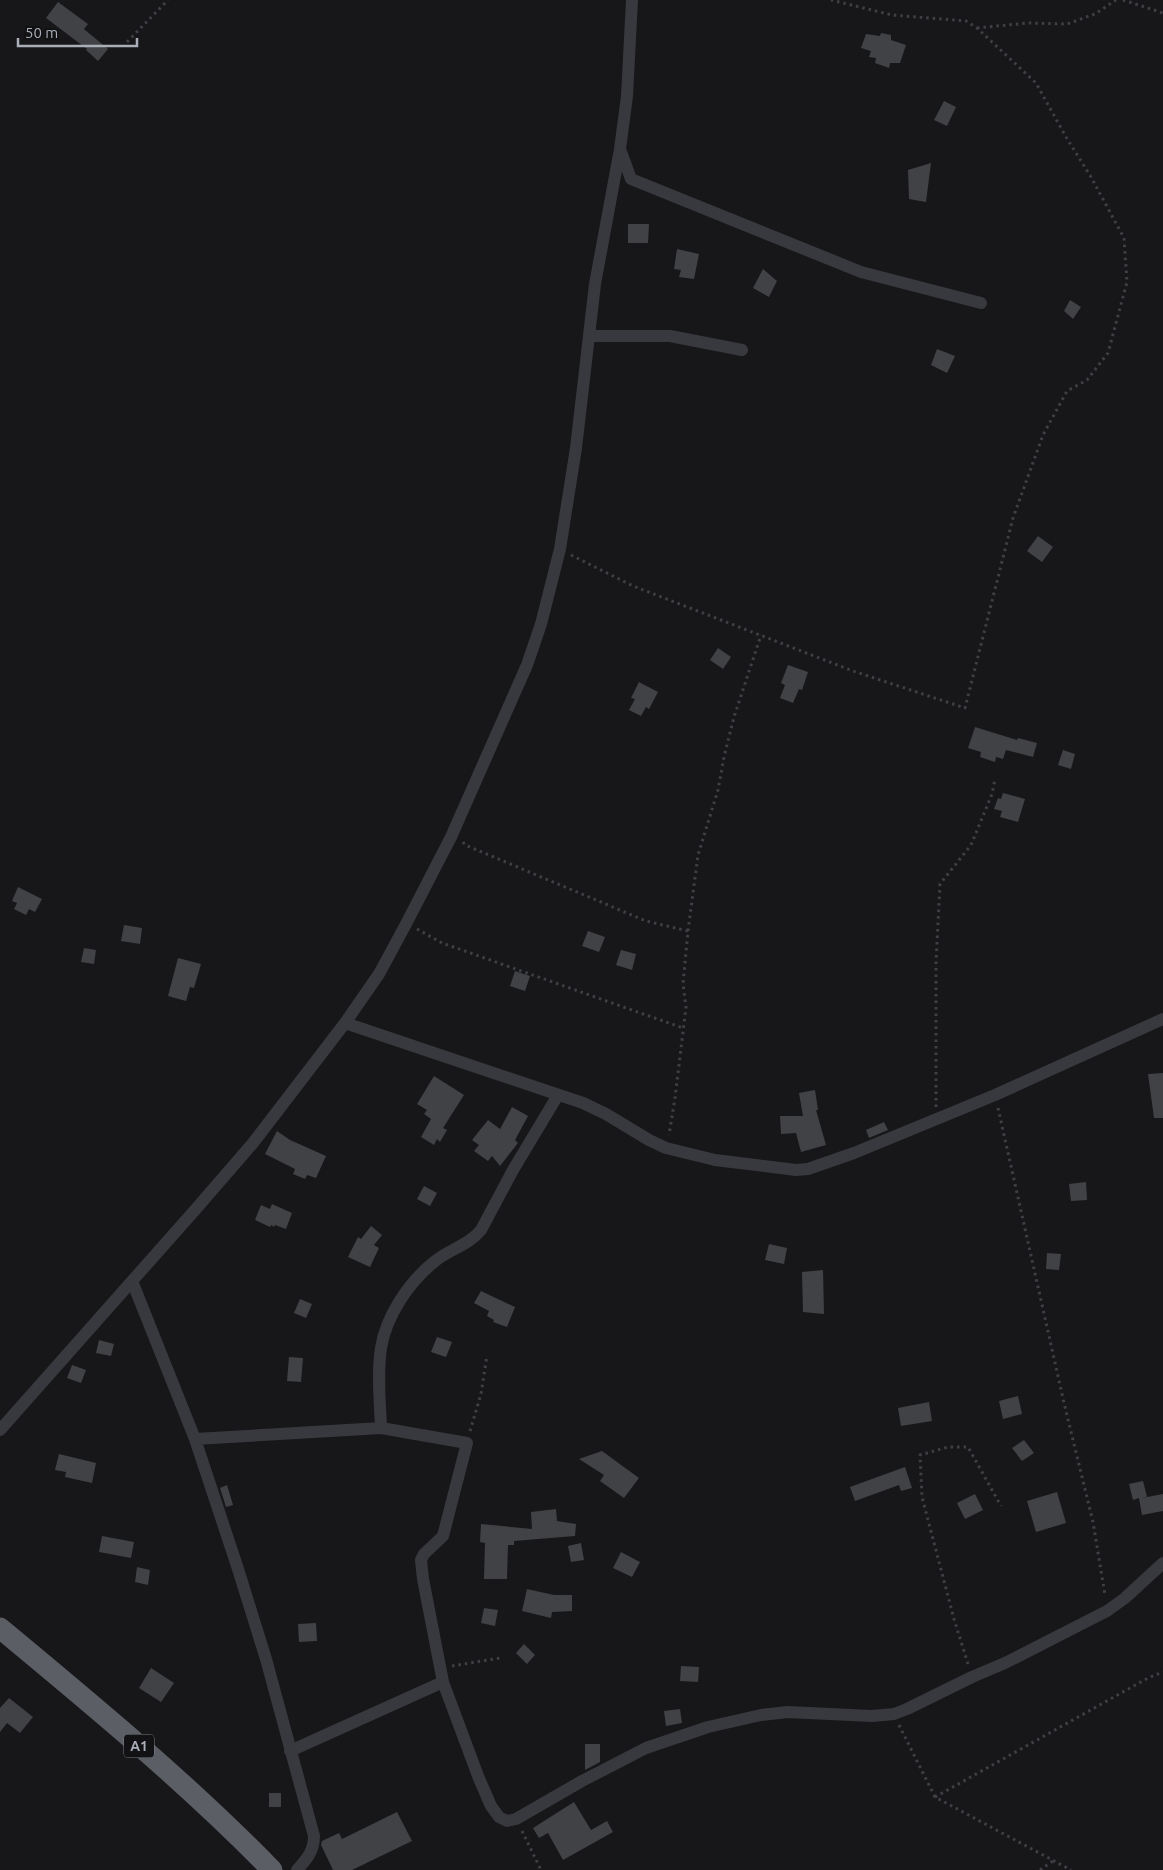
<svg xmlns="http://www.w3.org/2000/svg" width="1163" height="1870" viewBox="0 0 1163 1870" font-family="Ubuntu,sans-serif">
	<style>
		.building { fill: #414246 }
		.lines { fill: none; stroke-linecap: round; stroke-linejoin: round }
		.path { stroke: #3e4045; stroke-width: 3; stroke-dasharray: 2.5 4; stroke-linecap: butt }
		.minor { stroke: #38393e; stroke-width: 12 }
		.trunk { stroke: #5c5e66; stroke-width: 21 }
		.labels { text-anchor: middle; stroke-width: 5; stroke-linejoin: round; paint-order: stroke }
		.shield { fill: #121214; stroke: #7c7f88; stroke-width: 1 }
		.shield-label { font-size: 14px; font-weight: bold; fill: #a9aeb9 }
	</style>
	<rect width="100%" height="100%" fill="#171719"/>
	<path class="building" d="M 58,2 L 88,24 L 84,29 L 108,49 L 98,61 L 86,50 L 87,49 L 46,18 Z
		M 881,33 L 891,35 L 891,40 L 906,45 L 900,63 L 890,63 L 889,68 L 875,63 L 876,58 L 869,57 L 871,51 L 861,48 L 866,34 L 880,36 Z
		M 944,101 L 956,107 L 947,126 L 934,120 Z
		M 931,163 L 926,202 L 909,199 L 908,170 Z
		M 628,224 L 649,224 L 648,243 L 628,243 Z
		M 677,249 L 699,254 L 694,279 L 679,277 L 681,270 L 674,269 Z
		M 763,269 L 777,281 L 769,297 L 753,288 Z
		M 1070,300 L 1081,307 L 1073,319 L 1064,311 Z
		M 937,349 L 955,356 L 947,373 L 931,365 Z
		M 1038,536 L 1053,547 L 1042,562 L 1027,551 Z
		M 718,648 L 731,657 L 723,669 L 710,660 Z
		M 788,665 L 808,672 L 802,690 L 799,689 L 793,703 L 780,698 L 785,685 L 781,683 Z
		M 639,682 L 658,692 L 649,709 L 646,707 L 641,716 L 629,710 L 635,699 L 631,698 Z
		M 975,727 L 1017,740 L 1018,738 L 1037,743 L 1033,757 L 1006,750 L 1003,759 L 996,757 L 995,762 L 980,757 L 981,752 L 968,748 Z
		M 1063,750 L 1075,754 L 1071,769 L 1058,765 Z
		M 1003,793 L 1025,799 L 1018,822 L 1000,817 L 1002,811 L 994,809 L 998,798 L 1001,799 Z
		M 18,887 L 42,899 L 35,912 L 29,909 L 26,915 L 14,909 L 17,903 L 12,901 Z
		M 124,925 L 142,928 L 140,944 L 121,941 Z
		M 588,931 L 605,937 L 599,952 L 582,946 Z
		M 84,948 L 96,950 L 94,964 L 81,962 Z
		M 621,950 L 636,954 L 632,970 L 616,965 Z
		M 178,958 L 201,964 L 194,988 L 190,987 L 186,1001 L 168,996 Z
		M 515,971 L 530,976 L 525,991 L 510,986 Z
		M 1163,1073 L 1163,1118 L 1154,1118 L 1148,1074 Z
		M 434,1076 L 464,1095 L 443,1128 L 447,1130 L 440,1142 L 437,1139 L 434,1145 L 421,1137 L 431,1119 L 424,1114 L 427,1110 L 417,1104 Z
		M 815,1090 L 818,1110 L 816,1110 L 826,1145 L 801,1152 L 796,1133 L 781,1134 L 780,1116 L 803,1116 L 799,1093 Z
		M 512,1107 L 528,1116 L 515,1140 L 518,1143 L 500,1166 L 492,1156 L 488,1161 L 474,1151 L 479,1145 L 472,1140 L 488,1120 L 500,1129 Z
		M 884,1122 L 888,1130 L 869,1138 L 866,1130 Z
		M 277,1131 L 290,1140 L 326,1156 L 316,1178 L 307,1175 L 305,1179 L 293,1174 L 295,1169 L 265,1154 Z
		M 1086,1182 L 1087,1200 L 1071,1201 L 1069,1184 Z
		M 424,1186 L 437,1193 L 430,1206 L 417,1199 Z
		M 272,1204 L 292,1213 L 286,1229 L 275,1225 L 274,1227 L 271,1225 L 270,1227 L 255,1220 L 261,1205 L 270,1209 Z
		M 371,1226 L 382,1235 L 374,1245 L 379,1248 L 370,1267 L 348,1257 L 358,1237 L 361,1239 Z
		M 769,1244 L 787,1248 L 784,1264 L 765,1260 Z
		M 1047,1253 L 1061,1254 L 1059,1270 L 1046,1269 Z
		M 823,1270 L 824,1314 L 803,1312 L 802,1272 Z
		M 481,1291 L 515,1307 L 507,1327 L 493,1322 L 494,1320 L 487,1316 L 489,1311 L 474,1303 Z
		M 300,1299 L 312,1304 L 306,1318 L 294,1313 Z
		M 437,1337 L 452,1342 L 446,1357 L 431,1352 Z
		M 99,1340 L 114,1344 L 111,1356 L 96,1353 Z
		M 289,1357 L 303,1358 L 301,1382 L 287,1381 Z
		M 72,1365 L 86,1370 L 81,1383 L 67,1378 Z
		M 1018,1396 L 1022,1414 L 1003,1419 L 999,1401 Z
		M 929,1402 L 932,1421 L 901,1426 L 898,1408 Z
		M 1024,1440 L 1034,1453 L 1022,1461 L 1012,1448 Z
		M 602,1451 L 639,1478 L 624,1498 L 600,1481 L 604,1475 L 579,1459 Z
		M 59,1454 L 96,1463 L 92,1483 L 65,1477 L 66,1472 L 55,1470 Z
		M 905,1467 L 912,1488 L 901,1491 L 899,1485 L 855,1501 L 850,1487 Z
		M 1143,1481 L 1147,1497 L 1142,1498 L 1163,1494 L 1163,1511 L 1142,1515 L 1139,1498 L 1133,1500 L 1129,1484 Z
		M 227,1485 L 233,1505 L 226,1507 L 220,1488 Z
		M 1057,1492 L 1066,1523 L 1036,1532 L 1027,1501 Z
		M 975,1494 L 983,1510 L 965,1519 L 957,1503 Z
		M 556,1509 L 557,1521 L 576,1524 L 575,1536 L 514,1541 L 514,1545 L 508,1545 L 507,1579 L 484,1579 L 485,1543 L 480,1542 L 481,1524 L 532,1529 L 531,1512 Z
		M 102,1536 L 134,1542 L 131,1558 L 99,1552 Z
		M 581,1543 L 584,1560 L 571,1562 L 568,1546 Z
		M 621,1552 L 640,1562 L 632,1577 L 613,1568 Z
		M 137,1567 L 150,1570 L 148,1585 L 135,1582 Z
		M 527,1589 L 554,1595 L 572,1595 L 572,1611 L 552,1612 L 551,1618 L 522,1611 Z
		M 484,1608 L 498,1610 L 495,1626 L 481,1623 Z
		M 316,1623 L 317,1641 L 299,1642 L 298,1624 Z
		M 524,1644 L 535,1655 L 527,1664 L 516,1653 Z
		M 681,1666 L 699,1667 L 698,1682 L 680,1681 Z
		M 151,1668 L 174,1683 L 161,1702 L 139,1688 Z
		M 9,1698 L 33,1717 L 20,1733 L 7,1723 L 0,1732 L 0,1708 Z
		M 680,1709 L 682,1723 L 666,1726 L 664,1711 Z
		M 585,1744 L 600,1744 L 600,1762 L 585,1770 Z
		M 269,1793 L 281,1793 L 281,1807 L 269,1807 Z
		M 574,1802 L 591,1830 L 607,1821 L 613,1832 L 563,1860 L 548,1833 L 539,1838 L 533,1828 Z
		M 397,1812 L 412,1841 L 352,1870 L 333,1870 L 321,1845 L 322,1841 L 339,1833 L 342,1839 Z"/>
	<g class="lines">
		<path class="path" d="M 1123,0 L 1163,13
			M 977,28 L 1028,23 L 1067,24 L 1095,14 L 1116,0
			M 127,42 L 168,0
			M 571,555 L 633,586 L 853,671 L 965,708 L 1013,518 L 1043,435 L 1067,391 L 1087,380 L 1108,353 L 1127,282 L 1124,238 L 1091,177 L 1066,137 L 1036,83 L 977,28 L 966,21 L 892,15 L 831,0
			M 463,842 L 465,845 L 646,921 L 688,931 L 683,984 L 686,1007 L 675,1098 L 669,1135
			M 417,929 L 442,943 L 683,1028
			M 688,931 L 698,855 L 718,790 L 724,757 L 734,717 L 761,635
			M 936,1107 L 936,963 L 940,884 L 971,845 L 992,794 L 995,779
			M 998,1108 L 1064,1403 L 1093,1522 L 1105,1595
			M 470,1431 L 481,1394 L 487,1355
			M 968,1664 L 954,1619 L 922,1497 L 920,1455 L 948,1447 L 968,1447 L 1001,1506
			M 452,1666 L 500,1658
			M 899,1725 L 935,1797 L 1071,1870
			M 935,1797 L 1148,1678 L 1163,1672
			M 522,1831 L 541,1870
			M 1040,1870 L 1053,1861"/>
		<path class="minor" d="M 620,149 L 631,179 L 861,272 L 981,303
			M 590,336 L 670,336 L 742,350
			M 345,1023 L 583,1103 L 606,1114 L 649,1140 L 666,1148 L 715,1160 L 796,1170 L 808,1169 L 854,1153 L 995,1095 L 1163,1019
			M 132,1281 L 195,1439 L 238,1569 L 266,1659 L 314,1836 C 314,1851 307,1859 297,1870
			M 0,1430 L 195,1210 L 253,1143 L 345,1023 L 379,974 L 406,924 L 451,837 L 527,665 L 541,624 L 560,549 L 576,448 L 595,284 L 620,149 L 627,96 L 632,0
			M 195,1439 L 381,1428
			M 443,1682 L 423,1579 L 421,1560 L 424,1554 L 443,1536 L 467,1443 L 381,1428 C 380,1402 377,1374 381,1348 C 386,1316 409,1282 434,1262 C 449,1249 468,1246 481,1230 L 513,1170 L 558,1095
			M 290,1751 L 443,1682 L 478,1776 L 491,1806 L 499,1817 L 507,1821 L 516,1819 L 582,1781 L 646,1748 L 708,1727 L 761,1715 L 788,1712 L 872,1716 L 894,1714 L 907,1709 L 972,1677 L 1005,1663 L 1107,1611 L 1125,1598 L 1163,1563"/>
		<path class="trunk" d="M 0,1628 C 94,1706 187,1783 272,1870"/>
	</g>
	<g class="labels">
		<rect class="shield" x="124" y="1734.5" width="30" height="23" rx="4"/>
		<g class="shield-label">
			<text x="139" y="1751">A1</text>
		</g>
	</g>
	<path d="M18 38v8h119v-8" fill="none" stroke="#a9aeb9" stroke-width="2.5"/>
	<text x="25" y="38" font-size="15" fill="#a9aeb9" stroke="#121214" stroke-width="4" paint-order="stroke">50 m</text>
</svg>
